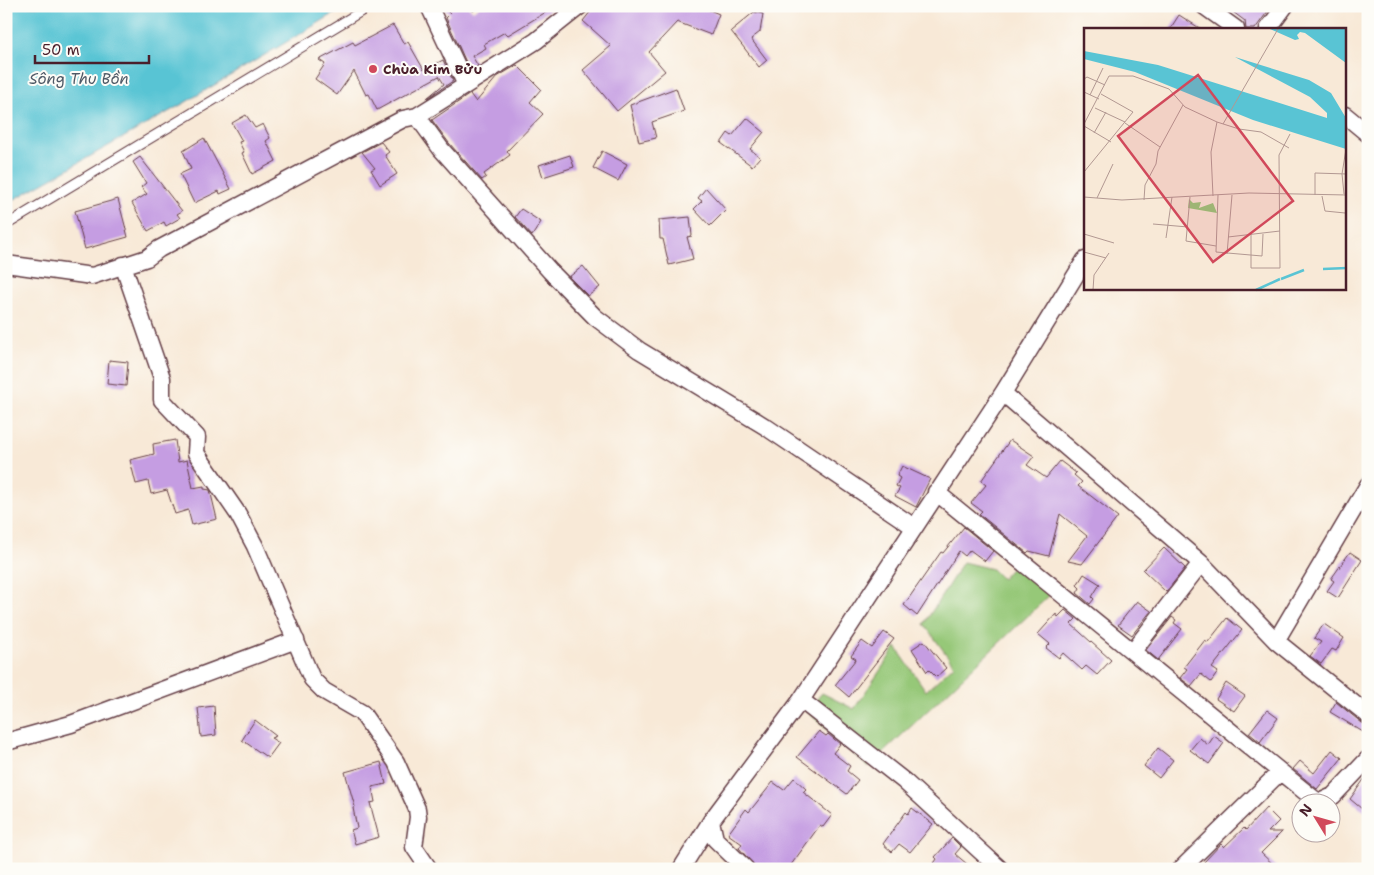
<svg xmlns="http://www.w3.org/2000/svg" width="1374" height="875" viewBox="0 0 1374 875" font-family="'Shantell Sans',sans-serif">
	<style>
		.green { fill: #96c878; stroke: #707452 }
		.water { fill: #59c4d4; stroke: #527280 }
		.building { fill: #c59de2 }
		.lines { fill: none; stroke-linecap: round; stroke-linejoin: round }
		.lane-casing { stroke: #643d45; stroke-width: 11 }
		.street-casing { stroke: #643d45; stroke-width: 19 }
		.lane { stroke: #fff; stroke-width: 9 }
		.street { stroke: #fff; stroke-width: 16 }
		.poi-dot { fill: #d1495b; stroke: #fdfcf7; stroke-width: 2 }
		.labels { text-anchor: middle; stroke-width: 4; stroke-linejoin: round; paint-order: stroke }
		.poi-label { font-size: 14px; font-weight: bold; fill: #4a1f2b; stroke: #fdfcf7; text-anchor: start }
		.water-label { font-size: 15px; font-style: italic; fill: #4f5966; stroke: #fdfcf7 }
		.inset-river { fill: none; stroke: #59c4d4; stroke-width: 2.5 }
		.inset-road { fill: none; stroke: #b29892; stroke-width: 1 }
		.view { fill: #d1495b; fill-opacity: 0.15; stroke: #d1495b; stroke-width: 2.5 }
		.inset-edge { fill: none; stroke: #4a1f2b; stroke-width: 2.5 }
	</style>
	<rect width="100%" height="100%" fill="#fdfcf7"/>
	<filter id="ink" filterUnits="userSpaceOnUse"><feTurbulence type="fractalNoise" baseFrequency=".02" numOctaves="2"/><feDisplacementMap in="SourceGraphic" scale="10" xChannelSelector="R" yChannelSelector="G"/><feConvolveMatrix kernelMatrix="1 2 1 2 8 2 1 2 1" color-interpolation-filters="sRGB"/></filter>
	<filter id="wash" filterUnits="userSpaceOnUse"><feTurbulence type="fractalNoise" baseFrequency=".0096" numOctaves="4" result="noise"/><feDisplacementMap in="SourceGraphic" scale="20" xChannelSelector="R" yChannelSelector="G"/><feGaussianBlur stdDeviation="1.12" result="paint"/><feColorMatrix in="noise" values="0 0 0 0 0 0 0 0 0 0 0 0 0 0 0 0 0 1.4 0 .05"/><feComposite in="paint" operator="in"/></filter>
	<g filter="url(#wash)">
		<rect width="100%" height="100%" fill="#f8e9d7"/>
		<path class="green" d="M 1019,560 L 1053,592 L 868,767 L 807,711 L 822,693 L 854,709 L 896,647 L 926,691 L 954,665 L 924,624 L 963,562 L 992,569 L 1002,579 Z"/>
		<path class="water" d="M 13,6 L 347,6 L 186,102 L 6,204 L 6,11 Z"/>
		<g id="blocks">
			<path class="building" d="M 442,6 L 468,6 L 473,11 L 480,6 L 556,6 L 508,35 L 505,32 L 484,44 L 486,48 L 472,56 L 478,66 L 470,71 L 446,18 L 450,14 Z
				M 595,6 L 700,6 L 719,14 L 711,35 L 677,22 L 649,52 L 665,71 L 617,111 L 583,70 L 611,46 L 583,21 Z
				M 1225,6 L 1261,6 L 1268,11 L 1255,29 L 1246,29 L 1245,21 Z
				M 754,12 L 763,14 L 760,32 L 751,39 L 767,60 L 759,67 L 731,31 Z
				M 1179,15 L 1201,29 L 1170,29 Z
				M 393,25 L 404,44 L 408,42 L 424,70 L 443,60 L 453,81 L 427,98 L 444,84 L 439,76 L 377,110 L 369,94 L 366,95 L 354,71 L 337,95 L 315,79 L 325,64 L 319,60 L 353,42 L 355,45 Z
				M 517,65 L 541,89 L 530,102 L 543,114 L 507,151 L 510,155 L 484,174 L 486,177 L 482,180 L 449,143 L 432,120 L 470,94 L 476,102 L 497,77 Z
				M 676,88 L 684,111 L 652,122 L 656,138 L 639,142 L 630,105 Z
				M 246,115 L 255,128 L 263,124 L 270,138 L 266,141 L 276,161 L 252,174 L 242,153 L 244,152 L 239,142 L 242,141 L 232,123 Z
				M 747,118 L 764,132 L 750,149 L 760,157 L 752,166 L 721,143 L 728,133 L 732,136 Z
				M 204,138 L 231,189 L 220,194 L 219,191 L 194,203 L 180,174 L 191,169 L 183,151 Z
				M 381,142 L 389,152 L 385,155 L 397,174 L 380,185 L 371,170 L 375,168 L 362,152 Z
				M 602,151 L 627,164 L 618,181 L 593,168 Z
				M 570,155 L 574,167 L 543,177 L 539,165 Z
				M 140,157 L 182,211 L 177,214 L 180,218 L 166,226 L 164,222 L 148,231 L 132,203 L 147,194 L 141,187 L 146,183 L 133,162 Z
				M 706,188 L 726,210 L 710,226 L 694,209 L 702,201 L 698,198 Z
				M 118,199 L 128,237 L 85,249 L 75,211 Z
				M 521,209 L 541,222 L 532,236 L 515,217 Z
				M 690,217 L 692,236 L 687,237 L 693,259 L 669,265 L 663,239 L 660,239 L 659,220 Z
				M 583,266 L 600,287 L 588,296 L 569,277 Z
				M 109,360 L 128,362 L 126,386 L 107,384 Z
				M 175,440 L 178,462 L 187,460 L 193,488 L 204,486 L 204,489 L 210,490 L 217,519 L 192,525 L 188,510 L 175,514 L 167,490 L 151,494 L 148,481 L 136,484 L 130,460 L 154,454 L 153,444 Z
				M 1010,440 L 1034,456 L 1027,465 L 1046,478 L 1060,461 L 1076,473 L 1074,475 L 1082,482 L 1078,486 L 1118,517 L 1082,564 L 1068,561 L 1087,536 L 1060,514 L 1049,556 L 1029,551 L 1027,553 L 979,514 L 982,511 L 971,503 L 986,485 L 981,481 Z
				M 902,466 L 930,479 L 916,507 L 895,496 L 900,488 L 896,486 L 900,478 L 897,476 Z
				M 964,527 L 993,551 L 985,561 L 970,550 L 965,556 L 959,551 L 917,616 L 904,605 L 941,552 L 943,553 Z
				M 1164,548 L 1185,568 L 1166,592 L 1143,570 Z
				M 1350,552 L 1362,560 L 1338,598 L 1327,591 L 1334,581 L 1331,579 Z
				M 1084,574 L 1100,584 L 1092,597 L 1094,599 L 1090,604 L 1077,593 L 1080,588 L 1077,585 Z
				M 1137,601 L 1151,611 L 1132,635 L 1118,625 Z
				M 1065,610 L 1076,619 L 1071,624 L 1111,660 L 1097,675 L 1086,666 L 1082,670 L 1063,653 L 1059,658 L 1046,648 L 1050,644 L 1038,634 L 1056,614 L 1058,617 Z
				M 1172,617 L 1176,620 L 1174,623 L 1182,629 L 1158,660 L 1146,650 Z
				M 1227,618 L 1242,630 L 1212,668 L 1218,672 L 1211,682 L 1201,674 L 1191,686 L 1180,678 L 1187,669 L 1184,667 L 1205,640 L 1208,642 Z
				M 1324,624 L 1344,638 L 1336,651 L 1332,649 L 1321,664 L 1310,656 L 1321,642 L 1314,638 Z
				M 884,632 L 894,639 L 849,697 L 835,685 L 856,659 L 851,656 L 862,641 L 872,648 Z
				M 924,641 L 946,668 L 936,677 L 929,670 L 927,672 L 912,649 Z
				M 1226,683 L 1245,696 L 1234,711 L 1216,699 Z
				M 1336,702 L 1362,723 L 1368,725 L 1368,735 L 1330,712 Z
				M 214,706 L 216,735 L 201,737 L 198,708 Z
				M 1267,710 L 1278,718 L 1260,742 L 1249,733 Z
				M 255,720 L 276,736 L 271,738 L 279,743 L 268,758 L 242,740 Z
				M 819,731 L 826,736 L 828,734 L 840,744 L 833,753 L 850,766 L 847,771 L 858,780 L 847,794 L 797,757 Z
				M 1214,736 L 1224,743 L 1209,764 L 1190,750 L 1200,738 L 1208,745 Z
				M 1158,748 L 1173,760 L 1159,778 L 1144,766 Z
				M 1332,750 L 1342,758 L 1317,789 L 1293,769 L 1300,761 L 1314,773 Z
				M 381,762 L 386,784 L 372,787 L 375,802 L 370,803 L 379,837 L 355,844 L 351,830 L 357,828 L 353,808 L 355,807 L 345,772 Z
				M 1368,774 L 1368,814 L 1350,799 Z
				M 794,778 L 806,789 L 803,792 L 832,815 L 823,827 L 820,825 L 788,869 L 757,869 L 739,848 L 742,844 L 728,834 L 746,809 L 749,812 L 773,782 L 784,790 Z
				M 912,808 L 933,824 L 910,852 L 899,844 L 892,852 L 883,844 L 906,812 L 908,814 Z
				M 1266,808 L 1279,821 L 1268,832 L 1282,832 L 1261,853 L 1278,869 L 1211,869 L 1204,862 L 1221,844 L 1224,847 L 1244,828 L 1246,830 Z
				M 952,838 L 961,847 L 955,854 L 973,869 L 930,869 L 937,859 L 935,857 Z"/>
		</g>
	</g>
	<g filter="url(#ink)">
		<use href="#blocks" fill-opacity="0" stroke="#643d45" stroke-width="1"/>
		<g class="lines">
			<g class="lane-casing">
				<path id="lane" d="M 6,225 L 370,6"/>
			</g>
			<g class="street-casing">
				<path id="street" d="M 429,6 L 465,83
					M 1204,6 L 1236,29
					M 1268,29 L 1285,6
					M 1345,115 L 1368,134
					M 417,116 L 441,149 L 550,271 L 595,317 L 639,350 L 766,427 L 914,527
					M 6,264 L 92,276 L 147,258 L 159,249 L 403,119 L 417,116 L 536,41 L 580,6
					M 123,265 L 162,378 L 162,400 L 197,437 L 196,453 L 238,514 L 255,546 L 312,679 L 324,691 L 362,713 L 396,762 L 417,809 L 418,817 L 414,847 L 429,869
					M 1003,393 L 1201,563 L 1276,641 L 1368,715
					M 936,492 L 1314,799 L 1320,802 L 1333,796 L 1368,759
					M 1276,641 L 1368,485
					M 1133,651 L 1201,563
					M 801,700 L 904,781 L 1000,869
					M 6,742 L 71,724 L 296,640
					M 711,821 L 715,839 L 746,869
					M 681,869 L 711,821 L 801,700 L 1003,393 L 1085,260
					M 1181,869 L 1280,772"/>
			</g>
			<use href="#lane" class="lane"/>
			<use href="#street" class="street"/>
		</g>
	</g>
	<circle class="poi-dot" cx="373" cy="69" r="5"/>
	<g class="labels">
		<g class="poi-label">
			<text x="383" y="74">Chùa Kim Bửu</text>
		</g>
		<g class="water-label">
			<text x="79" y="84">Sông Thu Bồn</text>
		</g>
	</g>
	<g transform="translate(1084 28)">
		<rect width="262" height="262" fill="#f8e9d7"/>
		<path d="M 105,171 L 109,175 L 117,174 L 115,180 L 129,175 L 133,185 L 104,180 Z" fill="#96c878"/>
		<path d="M 186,1 L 262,1 L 262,35 L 221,5 L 216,4 L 213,7 L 215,11 L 211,12 ZM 0,23 L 74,37 L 243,90 L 243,85 L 226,69 L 151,29 L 225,52 L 247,65 L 262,90 L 262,121 L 169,92 L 51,44 L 0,31 Z" fill="#59c4d4"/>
		<path class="inset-river" d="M 239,241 L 263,240M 197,251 L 220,242M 172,262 L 196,251"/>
		<path class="inset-road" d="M 0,51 L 3,49 L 21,57M 0,64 L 15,71M 6,67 L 19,40M 11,80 L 41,94M 41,95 L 76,119M 0,96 L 25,48 L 49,48 L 85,61 L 101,79 L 133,94 L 155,101 L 177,104 L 205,120M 139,96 L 194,1M 0,98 L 27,114M 10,105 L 22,84M 0,144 L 49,84 L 17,66M 260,166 L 258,146 L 262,121M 134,167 L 132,224 L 178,228 L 179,206M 231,167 L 231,145 L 263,146M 129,168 L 127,124 L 133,94M 238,168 L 241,183 L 261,185M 0,169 L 38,172 L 165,165 L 263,167M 106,169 L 102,213 L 132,218M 13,170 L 29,136M 60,172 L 61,157 L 72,136 L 74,123 L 99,77M 69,196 L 104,199M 0,206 L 30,215M 167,206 L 167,240 L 196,240 L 195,127 L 206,106M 144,209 L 196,203M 82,210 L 88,169M 0,224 L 22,230M 143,226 L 148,167M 9,262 L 10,247 L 25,225"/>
		<path class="view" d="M 114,47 L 209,173 L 129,234 L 34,108 Z"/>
		<rect width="262" height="262" class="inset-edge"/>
	</g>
	<rect width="1374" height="875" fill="none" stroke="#fdfcf7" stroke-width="25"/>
	<g transform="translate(1316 818) rotate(307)"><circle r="24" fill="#fdfcf7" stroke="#b5a4a5"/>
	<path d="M0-4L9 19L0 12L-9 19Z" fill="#d1495b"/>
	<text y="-8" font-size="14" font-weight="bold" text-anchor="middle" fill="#4a1f2b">N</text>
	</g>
	<path d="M35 55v8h114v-8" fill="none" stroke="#4a1f2b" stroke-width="2.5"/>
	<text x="42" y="55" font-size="15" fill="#4a1f2b" stroke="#fdfcf7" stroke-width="4" paint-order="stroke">50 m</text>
</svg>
